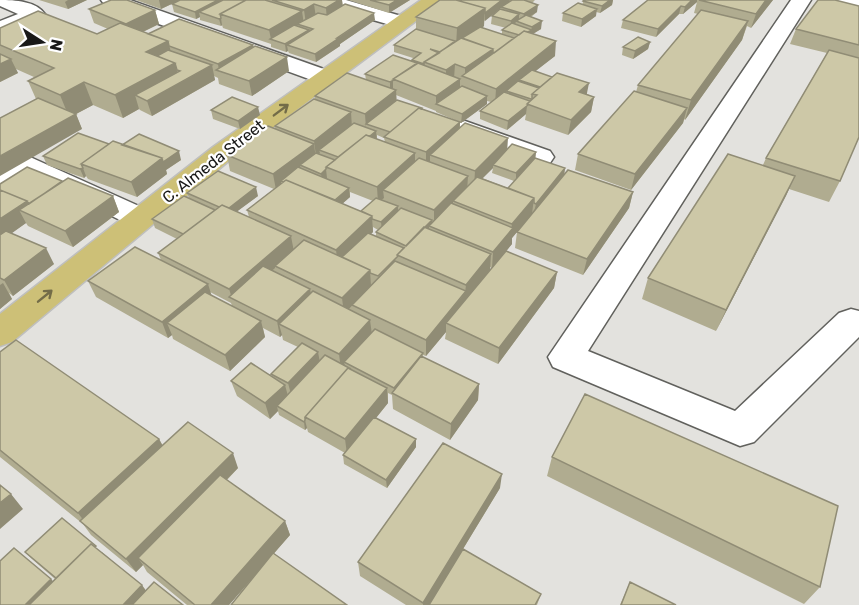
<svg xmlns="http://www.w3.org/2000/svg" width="859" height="605" viewBox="0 0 859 605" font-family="Rubik,sans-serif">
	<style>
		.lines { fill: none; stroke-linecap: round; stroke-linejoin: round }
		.minor-casing { stroke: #61615d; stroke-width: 3 }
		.major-casing { stroke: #bfbfbe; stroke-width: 3 }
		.minor { fill: #fff; fill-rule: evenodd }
		.major { fill: #cdc077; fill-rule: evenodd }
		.wall { fill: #b0ac90; fill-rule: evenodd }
		.shaded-wall { fill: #908c75 }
		.building { fill: #cdc8a7; stroke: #908c75; stroke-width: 1.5 }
		.oneway { stroke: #736c48 }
		.labels { text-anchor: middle; stroke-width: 4.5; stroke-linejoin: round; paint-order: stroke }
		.street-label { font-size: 16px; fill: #191918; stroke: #fff }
	</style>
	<rect width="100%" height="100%" fill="#e3e2de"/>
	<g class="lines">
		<g class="minor-casing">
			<path id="minor" d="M 0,0 C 15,0 36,1 45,14 L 42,18 L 0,34 L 0,21 L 18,14 L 0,6 Z
				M 101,0 L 130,0 L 366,84 L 370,89 L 366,94 L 358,96 L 350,94 L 104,4 Z
				M 314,0 L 346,0 L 408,18 L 411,22 L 408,26 L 401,28 L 317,4 Z
				M 791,0 L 811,0 L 588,351 L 735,411 L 839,313 L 851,309 L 859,311 L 859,337 L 754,442 L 740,446 L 553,367 L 548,357 Z
				M 827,0 L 859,0 L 859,11 L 830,4 Z
				M 465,121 L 550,151 L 554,157 L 550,163 L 541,165 L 456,134 L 452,129 L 456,124 Z
				M 30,157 L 150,211 L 155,218 L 150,225 L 140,227 L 130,225 L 31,176 L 10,188 L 0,190 L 0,171 L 21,159 Z"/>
		</g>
		<g class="major-casing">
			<path id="major" d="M 421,0 L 444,0 L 231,159 L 12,342 L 0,346 L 0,314 L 213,147 Z"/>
		</g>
		<use href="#minor" class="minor"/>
		<use href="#major" class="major"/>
	</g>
	<path class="wall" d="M 39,0 L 87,0 L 68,9 Z
		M 136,0 L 180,0 L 161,9 Z
		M 180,0 L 342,0 L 343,6 L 375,20 L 340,44 L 340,46 L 316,62 L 289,53 L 288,51 L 286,52 L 271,47 L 271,44 L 223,28 L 222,25 L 221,26 L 200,20 L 200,17 L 196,19 L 174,12 L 172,4 Z
		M 348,0 L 410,0 L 389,13 Z
		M 440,0 L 535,0 L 532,3 L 537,12 L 531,17 L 541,29 L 533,34 L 555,56 L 535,71 L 594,97 L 591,112 L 568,135 L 525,120 L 526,114 L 507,130 L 480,119 L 480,111 L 491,102 L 487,101 L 487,104 L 461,123 L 460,122 L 460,128 L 507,150 L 536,152 L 535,158 L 565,168 L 564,175 L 633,192 L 629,208 L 583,275 L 515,248 L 517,232 L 534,212 L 533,212 L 532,214 L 512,238 L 512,244 L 492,268 L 490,267 L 490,271 L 557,272 L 554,288 L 498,364 L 445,339 L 446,332 L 426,356 L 423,355 L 423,358 L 479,384 L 478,400 L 450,440 L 393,409 L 392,395 L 388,393 L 388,403 L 376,418 L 416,439 L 416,447 L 387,488 L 344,464 L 343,455 L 345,453 L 308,432 L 307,428 L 305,430 L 279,415 L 278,411 L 270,419 L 237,396 L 231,381 L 272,377 L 271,374 L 298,347 L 283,340 L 282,335 L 280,337 L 263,328 L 265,337 L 230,371 L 173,339 L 172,335 L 168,338 L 96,297 L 88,281 L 161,260 L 158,253 L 177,239 L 155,228 L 152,219 L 189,198 L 187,193 L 258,196 L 237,211 L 249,217 L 247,210 L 274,189 L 230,171 L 227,155 L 275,129 L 275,126 L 315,100 L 315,96 L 366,80 L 365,74 L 412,61 L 412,60 L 413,58 L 394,52 L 394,45 L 416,29 L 416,17 ZM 501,8 L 501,10 L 492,16 L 491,24 L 506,28 L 502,30 L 502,34 L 482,28 L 484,26 L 484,21 ZM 396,95 L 436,111 L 436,112 L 457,121 L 396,100 ZM 377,135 L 384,138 L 385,142 L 377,139 ZM 493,168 L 492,173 L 514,181 L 508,188 L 482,178 ZM 350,192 L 373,201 L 361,211 L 342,204 L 350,197 ZM 373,227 L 378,230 L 376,232 L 376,236 L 371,234 L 373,232 ZM 210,292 L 231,303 L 232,306 L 211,295 Z
		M 584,0 L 613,0 L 612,5 L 600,13 L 596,12 L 596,16 L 581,27 L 562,21 L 563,13 L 582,5 Z
		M 648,0 L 773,0 L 751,28 L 747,26 L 742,40 L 685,120 L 684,119 L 683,123 L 631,190 L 575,170 L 578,154 L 636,92 L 638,85 L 698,14 L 694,13 L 697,2 L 683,14 L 679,14 L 656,37 L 621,28 L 623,20 Z
		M 859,6 L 859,137 L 840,181 L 829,202 L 789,189 L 716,331 L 642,299 L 648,278 L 763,165 L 766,158 L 827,53 L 790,44 L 796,29 Z
		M 89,9 L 155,10 L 159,24 L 143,32 L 148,34 L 253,45 L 253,47 L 289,71 L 252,96 L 219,84 L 218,78 L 214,76 L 215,80 L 152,116 L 140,110 L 139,109 L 123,118 L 93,105 L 76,114 L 82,129 L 36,99 L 28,81 L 34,77 L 16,69 L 18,73 L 0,82 L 0,28 L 97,34 L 108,29 L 94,23 Z
		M 650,42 L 648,49 L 633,59 L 622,55 L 623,47 Z
		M 211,110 L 260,115 L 240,129 L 213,119 Z
		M 122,145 L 181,160 L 166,170 L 167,174 L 137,197 L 88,179 L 86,176 L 84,178 L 47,165 L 43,156 Z
		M 62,181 L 113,196 L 119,212 L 73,247 L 28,226 L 26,223 L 11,233 L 54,264 L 13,296 L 9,293 L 12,299 L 0,309 L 0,184 Z
		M 0,352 L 159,439 L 163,446 L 238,468 L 227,480 L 285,521 L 290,535 L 229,605 L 187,605 L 147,572 L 143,565 L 136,572 L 91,535 L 83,524 L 0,457 Z
		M 552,457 L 820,587 L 804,604 L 547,476 Z
		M 500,488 L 463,549 L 541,594 L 537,605 L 406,605 L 360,576 L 358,562 Z
		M 25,552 L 102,552 L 146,590 L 53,581 L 55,579 L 32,559 Z
		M 630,582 L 676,605 L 620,605 Z"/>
	<path class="shaded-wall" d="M 68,0 L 87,0 L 68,9 L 65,2 Z
		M 159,0 L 180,0 L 161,9 Z
		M 218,0 L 234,0 L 199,12 L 200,17 L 196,19 L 195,12 Z
		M 339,0 L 342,0 L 343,12 L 327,22 L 326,8 Z
		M 397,0 L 410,0 L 389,13 L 389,5 Z
		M 502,0 L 510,0 L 509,2 L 501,7 L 501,8 L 485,21 L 485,13 Z
		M 610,0 L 613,0 L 612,5 L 600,13 L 602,6 Z
		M 692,0 L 697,0 L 697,2 L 683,14 L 685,7 Z
		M 766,0 L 773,0 L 751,28 L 756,14 Z
		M 314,4 L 316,18 L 306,24 L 304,10 Z
		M 538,5 L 537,12 L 523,21 L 524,14 Z
		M 681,6 L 679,14 L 656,37 L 658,29 Z
		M 485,8 L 484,26 L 456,47 L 457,28 Z
		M 597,9 L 596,16 L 581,27 L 582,19 Z
		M 155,10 L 159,24 L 130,38 L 126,24 Z
		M 302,11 L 304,25 L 297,24 L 298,29 L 271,39 L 269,30 Z
		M 374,13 L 375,20 L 340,44 L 340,46 L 316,62 L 315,54 Z
		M 519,14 L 519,22 L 516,21 L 515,25 L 510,29 L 511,21 Z
		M 221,18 L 222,25 L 221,26 L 219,19 Z
		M 542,21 L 541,29 L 531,35 L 522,36 L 531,30 L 532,27 Z
		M 748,21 L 742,40 L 685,120 L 691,100 Z
		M 309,30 L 310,37 L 287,45 L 288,51 L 286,52 L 285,44 Z
		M 168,41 L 174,63 L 146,52 Z
		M 556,41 L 555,56 L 523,81 L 519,80 L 519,84 L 506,91 L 506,95 L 495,104 L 496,89 Z
		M 650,42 L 648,49 L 633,59 L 635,51 Z
		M 253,45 L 256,59 L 219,71 L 218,64 Z
		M 493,49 L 492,64 L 465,78 L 465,68 Z
		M 287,57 L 289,71 L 252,96 L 249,81 Z
		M 11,59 L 18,73 L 0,82 L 0,64 Z
		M 175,63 L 180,83 L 212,65 L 215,80 L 152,116 L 147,101 L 135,95 L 139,109 L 123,118 L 115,95 Z
		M 455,64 L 454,79 L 446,85 L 446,70 Z
		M 460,79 L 460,94 L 436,104 L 436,111 L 436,96 Z
		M 393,80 L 393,88 L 390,90 L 390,82 Z
		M 84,82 L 93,105 L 76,114 L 82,129 L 0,176 L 0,156 L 69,117 L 60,95 Z
		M 589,83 L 586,98 L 579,92 Z
		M 396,90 L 397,105 L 366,124 L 366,129 L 365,114 Z
		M 487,96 L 487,104 L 461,123 L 462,114 Z
		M 594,97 L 591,112 L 568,135 L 571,120 Z
		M 527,106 L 526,114 L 507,130 L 508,121 Z
		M 258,107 L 260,115 L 240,129 L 238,121 Z
		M 687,108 L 683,123 L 631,190 L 635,174 Z
		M 351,112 L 352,128 L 319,150 L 320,153 L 316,156 L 314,141 Z
		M 460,122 L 459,137 L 430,155 L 430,164 L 426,168 L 426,152 Z
		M 376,131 L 377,140 L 342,159 Z
		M 508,138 L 507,153 L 493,165 L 493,168 L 474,187 L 475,171 Z
		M 314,144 L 316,159 L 300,165 L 301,171 L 281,181 L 281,186 L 276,190 L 273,174 Z
		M 179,151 L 181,160 L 166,170 L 167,174 L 137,197 L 131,182 L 162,158 Z
		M 536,152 L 535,161 L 516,182 L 516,173 Z
		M 415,153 L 415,169 L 383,190 L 384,198 L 378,203 L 377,187 Z
		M 83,168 L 86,176 L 84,178 L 80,169 Z
		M 565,168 L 564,176 L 534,212 L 536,204 Z
		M 326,169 L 327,178 L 322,182 L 321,174 Z
		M 468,176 L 467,192 L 453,201 L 453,206 L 434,226 L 434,210 Z
		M 795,176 L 786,196 L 716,331 L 726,310 Z
		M 256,187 L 258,196 L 227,219 L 225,210 Z
		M 349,188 L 350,197 L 333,212 L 332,203 Z
		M 633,192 L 629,208 L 583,275 L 587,259 Z
		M 113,196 L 119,212 L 73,247 L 65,231 Z
		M 534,198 L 532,214 L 512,238 L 512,244 L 492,268 L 493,252 L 511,230 L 512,224 Z
		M 27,201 L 35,217 L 19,210 L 26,223 L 8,236 L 0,252 L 0,219 Z
		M 398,206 L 398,215 L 382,231 L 381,222 Z
		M 372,216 L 373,232 L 338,266 L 336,250 Z
		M 432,220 L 432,227 L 429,226 L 429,232 L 406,246 Z
		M 291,236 L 294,252 L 275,266 L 275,268 L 238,301 L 232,298 L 229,289 Z
		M 46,248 L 54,264 L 13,296 L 4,280 Z
		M 491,254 L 490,271 L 446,323 L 446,332 L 426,356 L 426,340 L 465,293 L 466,285 Z
		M 370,270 L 371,286 L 344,314 L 342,298 Z
		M 557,272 L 554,288 L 498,364 L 499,348 Z
		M 3,283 L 12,299 L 0,309 L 0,285 Z
		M 208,284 L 213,300 L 167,323 L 172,335 L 168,338 L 162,322 Z
		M 310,289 L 313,305 L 279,324 L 282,335 L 280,337 L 277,321 Z
		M 370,320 L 372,335 L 344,362 L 345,366 L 341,370 L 339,354 Z
		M 261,321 L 265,337 L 230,371 L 225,355 Z
		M 318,352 L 321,368 L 292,398 L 288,383 Z
		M 479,384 L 478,400 L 450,440 L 451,424 Z
		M 285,385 L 289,400 L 277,406 L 278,411 L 270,419 L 265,403 Z
		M 387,388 L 388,403 L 347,454 L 345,439 Z
		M 305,420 L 307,428 L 305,430 L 304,422 Z
		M 159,439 L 169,458 L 90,529 L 78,513 Z
		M 416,439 L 416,447 L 387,488 L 386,480 Z
		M 233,453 L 238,468 L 144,564 L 138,558 L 143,565 L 136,572 L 126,559 Z
		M 502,474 L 500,488 L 429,605 L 423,605 L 423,603 Z
		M 11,494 L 23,509 L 0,529 L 0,503 Z
		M 285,521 L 290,535 L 229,605 L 211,605 Z
		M 51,579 L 63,592 L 51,605 L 25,605 Z
		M 142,585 L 151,598 L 144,605 L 123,605 Z"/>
	<path class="building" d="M 111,0 L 127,0 L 155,10 L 126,24 L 89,9 Z
		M 180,0 L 218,0 L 195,12 L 172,4 Z
		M 223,0 L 246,0 L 220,14 L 221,18 L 219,19 L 199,12 Z
		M 246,0 L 265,0 L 302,11 L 269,30 L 220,14 Z
		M 272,0 L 339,0 L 326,8 L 314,4 L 304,10 Z
		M 370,0 L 397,0 L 389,5 Z
		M 440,0 L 456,0 L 485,8 L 457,28 L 416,17 Z
		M 456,0 L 502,0 L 485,13 L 485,8 Z
		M 512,0 L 524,0 L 538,5 L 524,14 L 501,7 Z
		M 584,0 L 610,0 L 602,6 L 583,1 Z
		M 648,0 L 692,0 L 685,7 L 681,6 L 658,29 L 623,20 Z
		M 699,0 L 766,0 L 756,14 Z
		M 818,0 L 835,0 L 859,6 L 859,45 L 796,29 Z
		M 578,3 L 597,9 L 582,19 L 563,13 Z
		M 345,4 L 374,13 L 337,38 L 339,38 L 315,54 L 287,45 L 313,29 L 297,24 L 318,13 L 327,15 Z
		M 500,9 L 519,14 L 511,21 L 492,16 Z
		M 701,10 L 748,21 L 691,100 L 638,85 Z
		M 38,11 L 97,34 L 120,23 L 168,41 L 146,52 L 175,63 L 115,95 L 84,82 L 60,95 L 28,81 L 54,68 L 0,45 L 0,28 Z
		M 526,15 L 542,21 L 532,27 L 516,21 Z
		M 179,19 L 253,45 L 218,64 L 169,46 L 168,41 L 148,34 Z
		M 512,23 L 532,30 L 528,32 L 524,31 L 519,35 L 502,30 Z
		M 294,25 L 309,30 L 285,44 L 270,39 Z
		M 480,27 L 514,38 L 494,53 L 493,53 L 493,49 L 462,38 Z
		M 416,29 L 455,41 L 440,52 L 430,49 L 439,53 L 424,62 L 424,64 L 412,60 L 421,53 L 394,45 Z
		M 524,31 L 556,41 L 496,89 L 462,76 Z
		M 638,37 L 650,42 L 635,51 L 623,47 Z
		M 461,38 L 493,49 L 465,68 L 455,64 L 446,70 L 424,62 Z
		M 255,46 L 287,57 L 249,81 L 216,70 Z
		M 168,50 L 212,65 L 147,101 L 135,95 L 180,71 L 177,70 L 175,63 L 157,56 Z
		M 829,50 L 859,58 L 859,137 L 840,181 L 766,158 Z
		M 0,54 L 11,59 L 0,64 Z
		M 393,55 L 417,63 L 393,79 L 394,80 L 390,82 L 365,74 Z
		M 418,63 L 460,79 L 436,96 L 393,79 Z
		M 532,70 L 552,77 L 540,87 L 519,80 Z
		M 347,73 L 396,90 L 365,114 L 315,96 Z
		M 557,73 L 589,83 L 579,92 L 594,97 L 571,120 L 527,104 L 537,95 L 532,94 Z
		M 518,81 L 539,88 L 532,94 L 532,99 L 531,99 L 506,91 Z
		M 462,86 L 487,96 L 462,114 L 436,104 Z
		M 634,91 L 687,108 L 635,174 L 578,154 Z
		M 504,92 L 530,101 L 527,104 L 528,105 L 508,121 L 480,111 Z
		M 232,97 L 258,107 L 238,121 L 211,110 Z
		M 38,98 L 76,114 L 0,156 L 0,118 Z
		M 314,99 L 351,112 L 314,141 L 275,126 Z
		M 397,100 L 422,108 L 421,109 L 419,108 L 390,132 L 366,124 Z
		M 419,108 L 460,122 L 426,152 L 384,137 Z
		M 354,123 L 376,131 L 370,136 L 366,135 L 338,157 L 319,150 Z
		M 465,123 L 508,138 L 475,171 L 430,155 Z
		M 268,126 L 314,144 L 273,174 L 227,155 Z
		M 78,133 L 109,144 L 81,164 L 83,168 L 80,169 L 43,156 Z
		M 139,134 L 179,151 L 163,162 L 162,158 L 122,145 Z
		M 366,135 L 415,153 L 377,187 L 326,167 Z
		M 113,141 L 162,158 L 131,182 L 81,164 Z
		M 512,144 L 536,152 L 516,173 L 493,165 Z
		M 316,153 L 335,160 L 326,167 L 326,169 L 321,174 L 300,165 Z
		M 728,154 L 795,176 L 726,310 L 648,278 Z
		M 419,158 L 468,176 L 434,210 L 383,190 Z
		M 535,158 L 565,168 L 536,204 L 534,203 L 534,198 L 508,188 Z
		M 27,167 L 62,181 L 29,204 L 27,201 L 0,190 L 0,184 Z
		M 298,167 L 349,188 L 335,200 L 286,180 L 283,182 L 281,181 Z
		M 568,170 L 633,192 L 587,259 L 517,232 Z
		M 218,171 L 256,187 L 229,208 L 222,205 L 219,207 L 187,193 Z
		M 477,177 L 534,198 L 512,224 L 453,201 Z
		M 68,178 L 113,196 L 65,231 L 19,210 Z
		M 286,180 L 372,216 L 336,250 L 247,210 Z
		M 0,190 L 27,201 L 0,219 Z
		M 184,196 L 215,210 L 183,234 L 152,219 Z
		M 376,198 L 398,206 L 381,222 L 372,219 L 372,216 L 361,211 Z
		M 451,203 L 513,228 L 493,252 L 429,226 Z
		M 222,205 L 291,236 L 229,289 L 158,253 Z
		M 401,208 L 432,220 L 406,246 L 376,232 Z
		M 424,227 L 491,254 L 466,285 L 397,255 Z
		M 6,231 L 46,248 L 4,280 L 0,278 L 0,235 Z
		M 368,233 L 404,248 L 397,255 L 398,256 L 378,276 L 370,273 L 370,270 L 342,257 Z
		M 304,240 L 370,270 L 342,298 L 275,266 Z
		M 135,247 L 208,284 L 162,322 L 88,281 Z
		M 506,251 L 557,272 L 499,348 L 446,323 Z
		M 395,261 L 466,291 L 426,340 L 352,305 Z
		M 263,266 L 310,289 L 277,321 L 229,297 Z
		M 313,291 L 370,320 L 339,354 L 279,324 Z
		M 205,292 L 261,321 L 225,355 L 167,323 Z
		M 375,329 L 423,353 L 394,388 L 344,362 Z
		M 16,340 L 159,439 L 78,513 L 0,450 L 0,352 Z
		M 302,343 L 318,352 L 288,383 L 271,374 Z
		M 325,355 L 351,369 L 348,368 L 305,417 L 305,420 L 304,422 L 277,406 Z
		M 421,356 L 479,384 L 451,424 L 392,393 Z
		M 251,363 L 285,385 L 265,403 L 231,381 Z
		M 348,368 L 387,388 L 345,439 L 305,417 Z
		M 585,394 L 838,506 L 820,587 L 552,457 Z
		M 374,417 L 416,439 L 386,480 L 343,455 Z
		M 188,422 L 233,453 L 126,559 L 80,521 Z
		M 443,443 L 502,474 L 423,603 L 358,562 Z
		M 220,475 L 285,521 L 211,605 L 195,605 L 138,558 Z
		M 0,485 L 11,494 L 0,503 Z
		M 62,518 L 96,546 L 95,547 L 91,544 L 56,578 L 25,552 Z
		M 91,544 L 142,585 L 123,605 L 29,605 Z
		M 14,548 L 51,579 L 25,605 L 0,605 L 0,561 Z
		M 463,549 L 541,594 L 535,605 L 429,605 Z
		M 273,553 L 347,605 L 231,605 Z
		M 154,582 L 183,605 L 132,605 Z
		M 630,582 L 676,605 L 621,605 Z"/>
	<defs><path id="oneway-shaft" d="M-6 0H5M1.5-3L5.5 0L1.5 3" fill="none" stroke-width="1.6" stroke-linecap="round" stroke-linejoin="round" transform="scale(1.5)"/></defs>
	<g class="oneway">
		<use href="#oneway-shaft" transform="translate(281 110) rotate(-37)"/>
		<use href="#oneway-shaft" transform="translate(45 296) rotate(-39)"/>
	</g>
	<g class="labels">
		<g class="street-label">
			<text transform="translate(213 161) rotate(-38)" y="6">C. Almeda Street</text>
		</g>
	</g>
	<g transform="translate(42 42) rotate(102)" stroke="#ffffff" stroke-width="4.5" paint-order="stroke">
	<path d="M0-4.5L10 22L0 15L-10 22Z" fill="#191918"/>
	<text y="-9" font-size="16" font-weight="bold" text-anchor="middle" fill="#191918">N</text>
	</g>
</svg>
